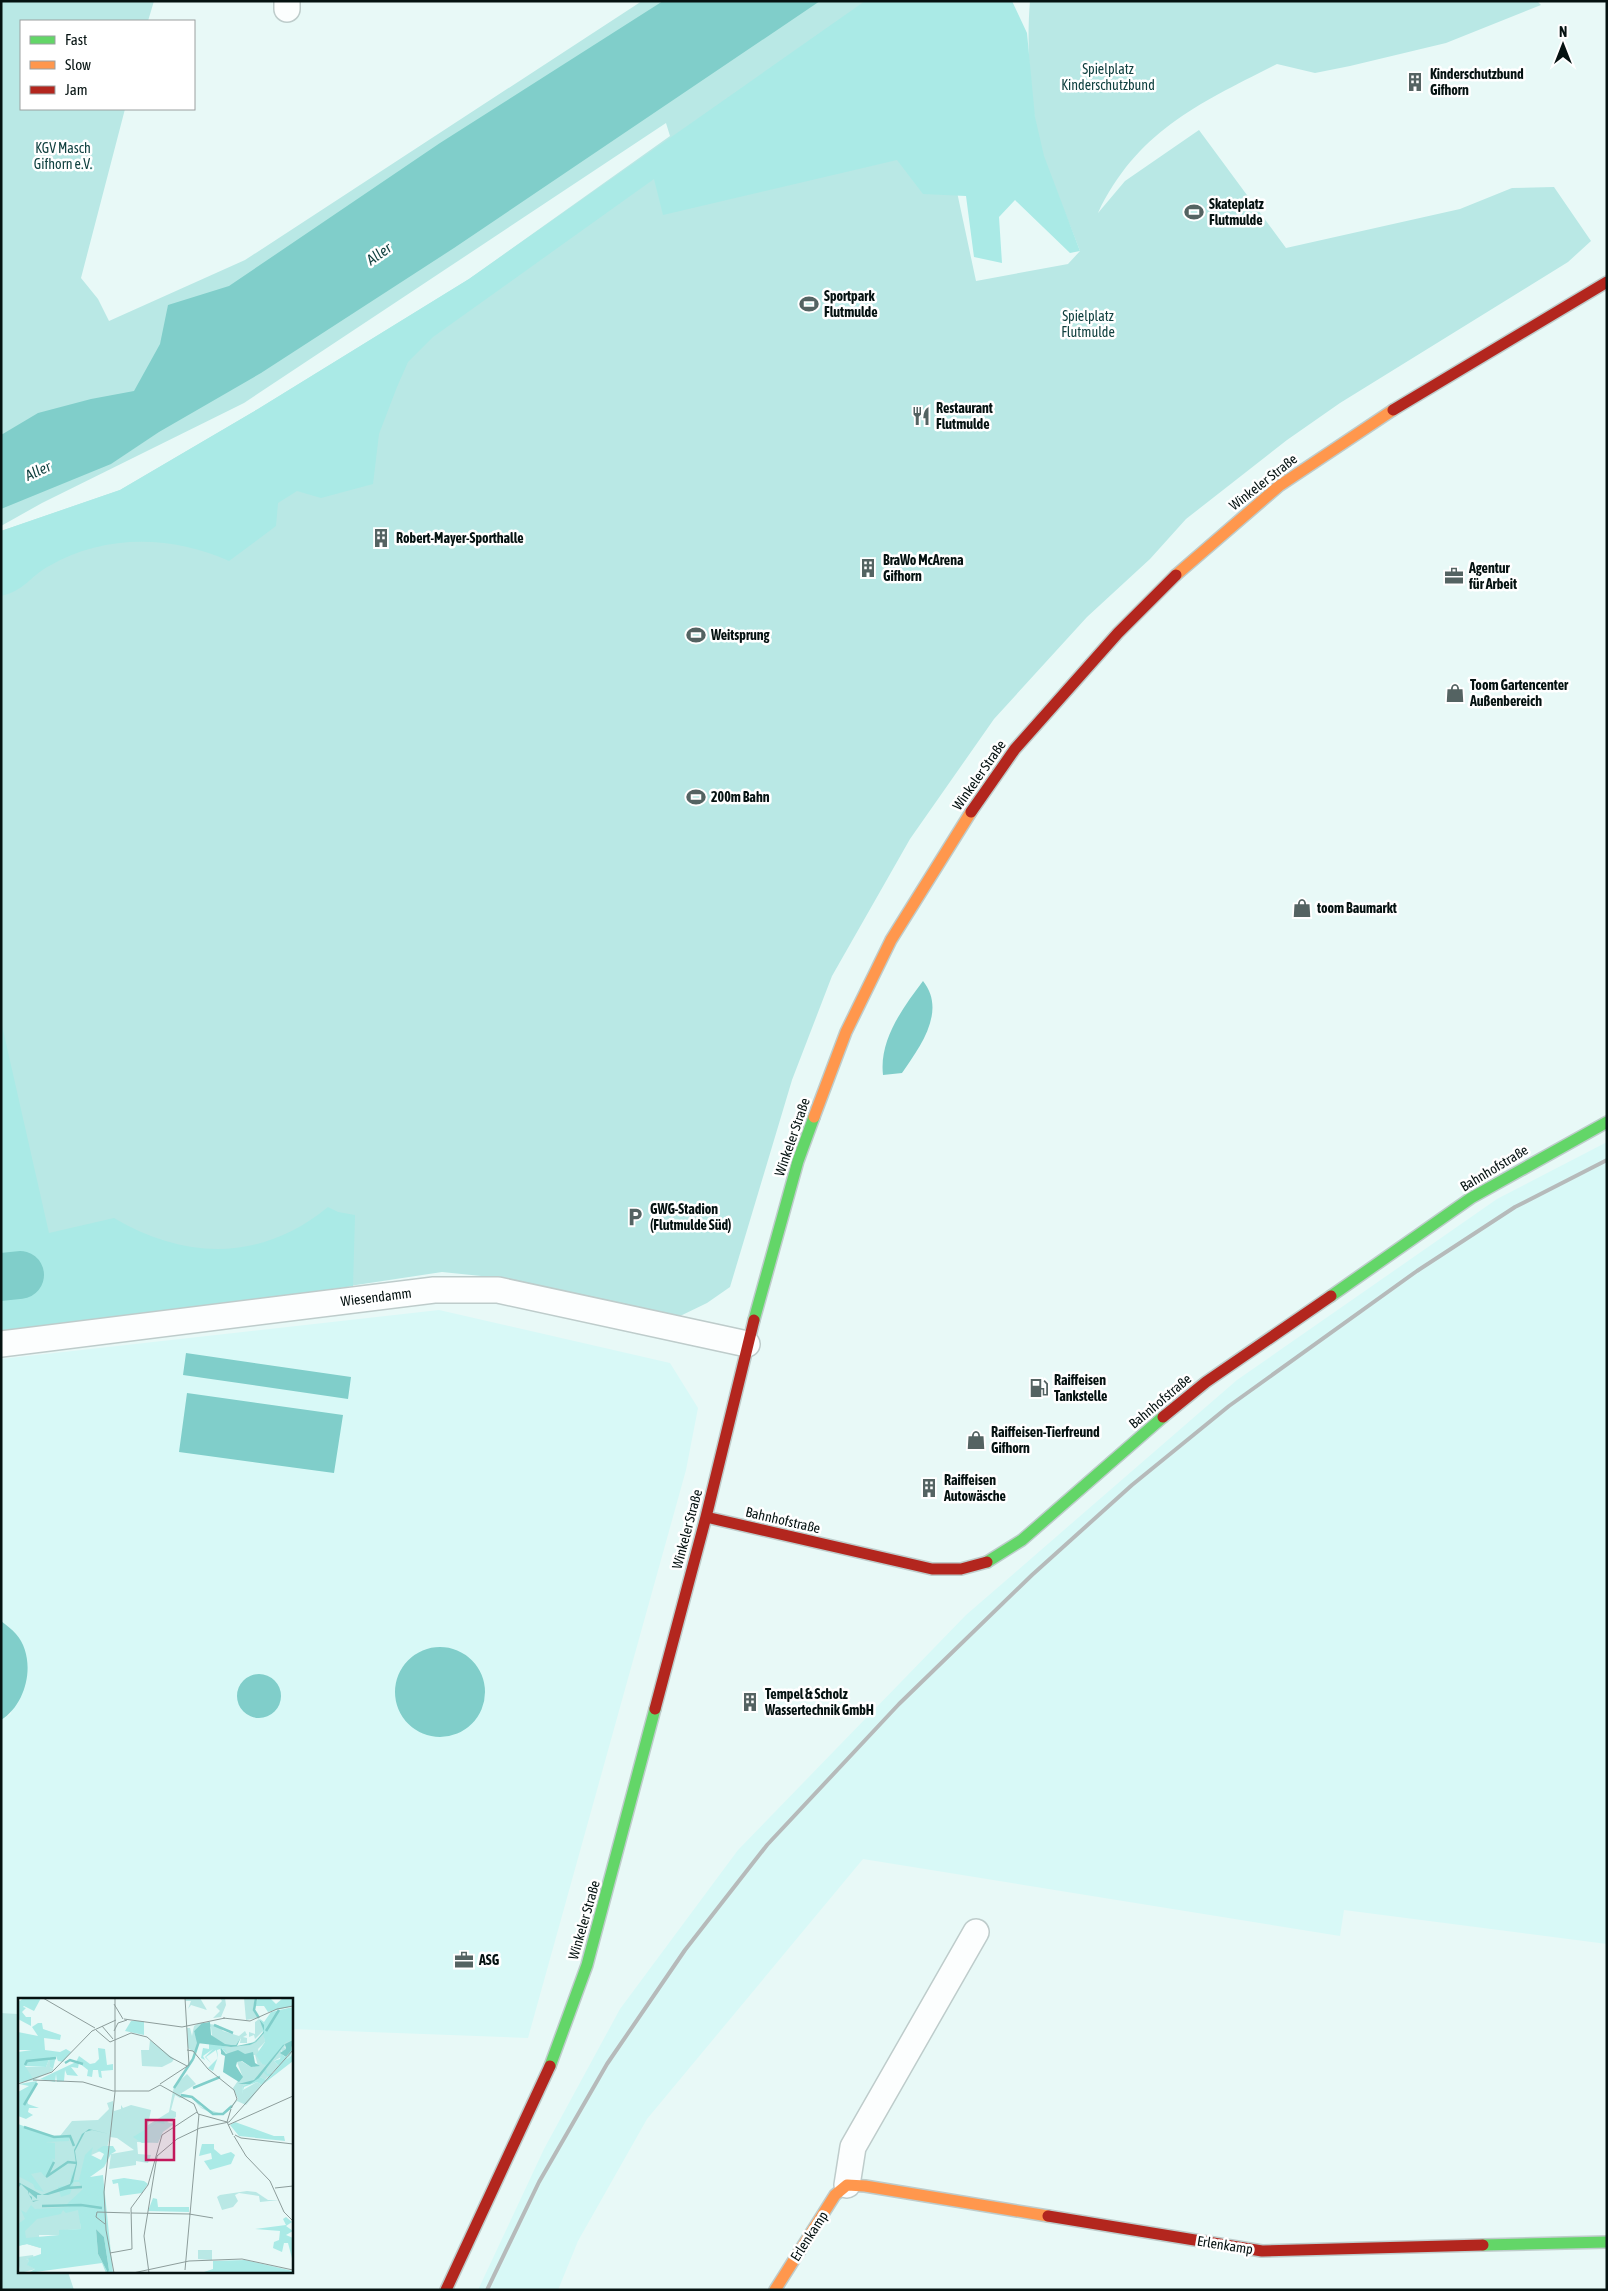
<svg xmlns="http://www.w3.org/2000/svg" width="1608" height="2291" viewBox="0 0 1608 2291" font-family="'Asap Condensed',sans-serif">
	<style>
		.built { fill: #d8f9f7 }
		.green { fill: #b9e8e5 }
		.forest { fill: #aaeae6 }
		.water { fill: #80ceca }
		.lines { fill: none; stroke-linecap: round; stroke-linejoin: round }
		.river { stroke: #80ceca; stroke-width: 48 }
		.street-casing { stroke: #becccb; stroke-width: 28 }
		.fast-casing { stroke: #becccb; stroke-width: 14 }
		.slow-casing { stroke: #becccb; stroke-width: 14 }
		.jam-casing { stroke: #becccb; stroke-width: 14 }
		.street { stroke: #fcfefe; stroke-width: 25 }
		.fast { stroke: #63d668; stroke-width: 11 }
		.slow { stroke: #ff974d; stroke-width: 11 }
		.jam { stroke: #b3261e; stroke-width: 11 }
		.rail { stroke: #b6baba; stroke-width: 4 }
		.labels { text-anchor: middle; stroke-width: 5; stroke-linejoin: round; paint-order: stroke }
		.park-label { font-size: 14px; fill: #114140; stroke: #fff }
		.poi-label { font-size: 14px; font-weight: bold; fill: #051211; stroke: #fff; text-anchor: start }
		.street-label { font-size: 14px; fill: #051211; stroke: #fff }
		.water-label { font-size: 15px; font-style: italic; fill: #0f3f3e; stroke: #fff }
		.inset-river { fill: none; stroke: #80ceca; stroke-width: 2.5 }
		.inset-road { fill: none; stroke: #8d9d9b; stroke-width: 1 }
		.view { fill: #c2185b; fill-opacity: 0.15; stroke: #c2185b; stroke-width: 2.5 }
		.inset-edge { fill: none; stroke: #051211; stroke-width: 2.5 }
	</style>
	<rect width="100%" height="100%" fill="#e8f9f7"/>
	<path class="built" d="M 1607,1142 L 1607,1944 L 1344,1910 L 1340,1936 L 863,1859 L 647,2119 L 578,2241 L 558,2290 L 478,2290 L 544,2149 L 620,2009 L 738,1850 L 966,1615 L 1237,1380 L 1497,1199 Z
		M 439,1310 L 670,1363 L 698,1408 L 686,1470 L 528,2038 L 291,2029 L 291,2000 L 19,2000 L 19,2014 L 1,2013 L 1,1720 L 11,1714 L 17,1635 L 1,1621 L 1,1359 Z"/>
	<path class="green" d="M 1,1 L 154,1 L 148,21 L 21,21 L 21,109 L 125,109 L 81,278 L 98,299 L 109,321 L 245,260 L 642,1 L 938,1 L 938,103 L 976,281 L 1068,264 L 1080,251 C 1068,220 1055,189 1044,158 C 1030,114 1026,47 1030,1 L 1537,1 L 1541,5 L 1446,43 L 1350,66 L 1315,73 L 1277,64 C 1200,103 1137,131 1098,213 L 1125,181 L 1199,130 L 1286,248 L 1460,209 L 1512,188 L 1554,187 L 1591,241 L 1568,262 L 1340,403 L 1287,440 L 1186,519 L 1150,559 L 1087,617 L 994,719 L 910,839 L 832,976 L 792,1080 L 730,1287 L 707,1303 L 676,1318 L 491,1277 L 442,1272 L 61,1330 L 1,1067 L 1,531 L 120,490 L 258,409 L 469,279 L 670,136 L 666,123 L 244,403 L 42,503 L 1,526 Z
		M 1,2013 L 19,2014 L 19,2272 L 68,2272 L 74,2290 L 1,2290 Z"/>
	<path class="forest" d="M 865,1 L 1012,1 L 1027,33 L 1035,117 L 1044,156 L 1080,251 L 1070,253 L 1015,200 L 999,217 L 1002,263 L 974,257 L 966,196 L 923,194 L 897,160 L 663,215 L 654,179 L 433,337 L 408,362 L 397,387 L 379,434 L 373,484 L 321,498 L 297,491 L 278,503 L 276,526 L 229,561 C 172,535 104,534 49,566 C 29,577 26,590 1,596 L 1,531 L 120,490 L 258,409 L 469,279 Z
		M 1,1021 L 49,1233 L 114,1218 C 187,1261 262,1261 328,1207 L 338,1212 L 355,1215 L 353,1286 L 1,1339 Z"/>
	<path class="water" d="M 663,1 L 820,1 L 454,248 L 261,373 L 159,432 L 111,464 L 1,509 L 1,435 L 38,413 L 91,399 L 134,391 L 160,344 L 168,305 L 229,286 L 440,143 Z
		M 923,981 C 947,1011 920,1047 902,1073 L 883,1075 C 879,1040 902,1009 923,981 Z
		M 186,1353 L 351,1377 L 348,1399 L 183,1375 Z
		M 187,1393 L 343,1415 L 334,1473 L 179,1452 Z
		M 1,1621 C 6,1625 12,1629 16,1634 C 37,1658 28,1703 1,1720 Z
		M395 1692a45 45 0 1 1 90 0a45 45 0 1 1-90 0Z
		M237 1696a22 22 0 1 1 44 0a22 22 0 1 1-44 0Z"/>
	<g class="lines">
		<path class="river" d="M 1,1277 L 20,1275"/>
		<g class="street-casing">
			<path id="street" d="M 287,9 L 287,1
				M 1,1344 L 434,1290 L 498,1290 L 747,1344
				M 847,2185 L 853,2147 L 976,1932"/>
		</g>
		<g class="fast-casing">
			<path id="fast" d="M 1331,1296 L 1471,1198 L 1607,1122
				M 754,1320 L 798,1161 L 814,1117
				M 987,1562 L 1022,1540 L 1163,1417
				M 550,2066 L 587,1965 L 655,1709
				M 1483,2245 L 1607,2242"/>
		</g>
		<g class="slow-casing">
			<path id="slow" d="M 1176,575 L 1279,486 L 1393,410
				M 814,1117 L 846,1032 L 891,940 L 971,812
				M 775,2290 L 835,2195 L 847,2185 L 865,2186 L 1048,2216"/>
		</g>
		<g class="jam-casing">
			<path id="jam" d="M 1393,410 L 1607,282
				M 971,812 L 1015,749 L 1118,633 L 1176,575
				M 1163,1417 L 1206,1382 L 1331,1296
				M 706,1517 L 932,1569 L 961,1569 L 987,1562
				M 655,1709 L 706,1517 L 754,1320
				M 1048,2216 L 1262,2251 L 1483,2245
				M 446,2290 L 550,2066"/>
		</g>
		<use href="#street" class="street"/>
		<use href="#fast" class="fast"/>
		<use href="#slow" class="slow"/>
		<use href="#jam" class="jam"/>
		<path class="rail" d="M 487,2290 L 539,2182 L 607,2064 L 685,1950 L 767,1845 L 899,1704 L 1032,1575 L 1132,1485 L 1229,1406 L 1417,1271 L 1515,1207 L 1607,1160"/>
	</g>
	<defs>
		<g id="building-bare" transform="scale(1.5)"><path d="M-4-6H4V6H1V3H-1V6H-4ZM-2.5-4.3h1.7v1.8h-1.7ZM.8-4.3h1.7v1.8H.8ZM-2.5-1h1.7V.8h-1.7ZM.8-1h1.7V.8H.8Z" fill="#546362" stroke="#fff" stroke-width="2.5" paint-order="stroke"/></g>
		<g id="stadium-bare" transform="scale(1.5)"><path d="M0-5a6.5 5 0 1 0 0 10a6.5 5 0 1 0 0-10ZM-3.5-1.8h7v3.6h-7Z" fill="#546362" stroke="#fff" stroke-width="2.5" paint-order="stroke"/></g>
		<g id="restaurant-bare" transform="scale(1.5)"><path d="M-5-6h1v4h1v-4h1v4h1v-4h1v5L-1.5 .5V6h-2V.5L-5-1ZM5-6V6H3V1.5H1.5Q1.5-4 5-6Z" fill="#546362" stroke="#fff" stroke-width="2.5" paint-order="stroke"/></g>
		<g id="office-bare" transform="scale(1.5)"><path d="M-6-3h4V-5.5h4V-3h4V5H-6ZM-1-4.5V-3h2v-1.5ZM-6 0V1H6V0Z" fill="#546362" stroke="#fff" stroke-width="2.5" paint-order="stroke"/></g>
		<g id="shop-bare" transform="scale(1.5)"><path d="M-5-2.5h2.3a2.7 3.5 0 0 1 5.4 0H5L5.5 6h-11ZM-1.5-2.5h3a1.5 2.3 0 0 0-3 0Z" fill="#546362" stroke="#fff" stroke-width="2.5" paint-order="stroke"/></g>
		<g id="parking-bare" transform="scale(1.5)"><path d="M-3.5-5.5H1a3.5 3.5 0 0 1 0 7H-1V5.5H-3.5ZM-1-3.4V-.6H.8a1.4 1.4 0 0 0 0-2.8Z" fill="#546362" stroke="#fff" stroke-width="2.5" paint-order="stroke"/></g>
		<g id="fuel-bare" transform="scale(1.5)"><path d="M-5.5-6h7V0h2V4h1.3V-2.5L3-4.5l.8-.8L6-3V5H2.5V1h-1V6h-7ZM-4.2-4.7v3.2H.2V-4.7Z" fill="#546362" stroke="#fff" stroke-width="2.5" paint-order="stroke"/></g>
	</defs>
	<g fill-rule="evenodd">
		<use href="#building-bare" x="1415" y="82"/>
		<use href="#stadium-bare" x="1194" y="212"/>
		<use href="#stadium-bare" x="809" y="304"/>
		<use href="#restaurant-bare" x="921" y="416"/>
		<use href="#building-bare" x="381" y="538"/>
		<use href="#building-bare" x="868" y="568"/>
		<use href="#office-bare" x="1454" y="576"/>
		<use href="#stadium-bare" x="696" y="635"/>
		<use href="#shop-bare" x="1455" y="693"/>
		<use href="#stadium-bare" x="696" y="797"/>
		<use href="#shop-bare" x="1302" y="908"/>
		<use href="#parking-bare" x="635" y="1217"/>
		<use href="#fuel-bare" x="1039" y="1388"/>
		<use href="#shop-bare" x="976" y="1440"/>
		<use href="#building-bare" x="929" y="1488"/>
		<use href="#building-bare" x="750" y="1702"/>
		<use href="#office-bare" x="464" y="1960"/>
	</g>
	<g class="labels">
		<g class="park-label">
			<text x="1108" y="74">Spielplatz<tspan x="1108" dy="16">Kinderschutzbund</tspan></text>
			<text x="63" y="153">KGV Masch<tspan x="63" dy="16">Gifhorn e.V.</tspan></text>
			<text x="1088" y="321">Spielplatz<tspan x="1088" dy="16">Flutmulde</tspan></text>
		</g>
		<g class="poi-label">
			<text x="1430" y="79">Kinderschutzbund<tspan x="1430" dy="16">Gifhorn</tspan></text>
			<text x="1209" y="209">Skateplatz<tspan x="1209" dy="16">Flutmulde</tspan></text>
			<text x="824" y="301">Sportpark<tspan x="824" dy="16">Flutmulde</tspan></text>
			<text x="936" y="413">Restaurant<tspan x="936" dy="16">Flutmulde</tspan></text>
			<text x="396" y="543">Robert-Mayer-Sporthalle</text>
			<text x="883" y="565">BraWo McArena<tspan x="883" dy="16">Gifhorn</tspan></text>
			<text x="1469" y="573">Agentur<tspan x="1469" dy="16">für Arbeit</tspan></text>
			<text x="711" y="640">Weitsprung</text>
			<text x="1470" y="690">Toom Gartencenter<tspan x="1470" dy="16">Außenbereich</tspan></text>
			<text x="711" y="802">200m Bahn</text>
			<text x="1317" y="913">toom Baumarkt</text>
			<text x="650" y="1214">GWG-Stadion<tspan x="650" dy="16">(Flutmulde Süd)</tspan></text>
			<text x="1054" y="1385">Raiffeisen<tspan x="1054" dy="16">Tankstelle</tspan></text>
			<text x="991" y="1437">Raiffeisen-Tierfreund<tspan x="991" dy="16">Gifhorn</tspan></text>
			<text x="944" y="1485">Raiffeisen<tspan x="944" dy="16">Autowäsche</tspan></text>
			<text x="765" y="1699">Tempel &amp; Scholz<tspan x="765" dy="16">Wassertechnik GmbH</tspan></text>
			<text x="479" y="1965">ASG</text>
		</g>
		<g class="street-label">
			<text transform="translate(1263 482) rotate(-38)" y="5">Winkeler Straße</text>
			<text transform="translate(979 775) rotate(-55)" y="5">Winkeler Straße</text>
			<text transform="translate(792 1137) rotate(-71)" y="5">Winkeler Straße</text>
			<text transform="translate(1494 1168) rotate(-31)" y="5">Bahnhofstraße</text>
			<text transform="translate(376 1297) rotate(-7)" y="5">Wiesendamm</text>
			<text transform="translate(1160 1401) rotate(-40)" y="5">Bahnhofstraße</text>
			<text transform="translate(783 1520) rotate(13)" y="5">Bahnhofstraße</text>
			<text transform="translate(687 1529) rotate(-75)" y="5">Winkeler Straße</text>
			<text transform="translate(584 1920) rotate(-74)" y="5">Winkeler Straße</text>
			<text transform="translate(809 2236) rotate(-57)" y="5">Erlenkamp</text>
			<text transform="translate(1225 2245) rotate(9)" y="5">Erlenkamp</text>
		</g>
		<g class="water-label">
			<text transform="translate(379 254) rotate(-35)" y="5">Aller</text>
			<text transform="translate(38 471) rotate(-24)" y="5">Aller</text>
		</g>
	</g>
	<g transform="translate(18 1998)">
		<rect width="275" height="275" fill="#e8f9f7"/>
		<path d="M 168,0 L 182,0 L 189,12 L 173,7 L 170,11 L 173,3 L 167,3 ZM 202,0 L 207,0 L 208,7 L 203,19 L 195,20 L 202,13 L 198,9 L 204,3 ZM 226,0 L 237,0 L 235,12 L 240,20 L 228,22 ZM 241,21 L 246,32 L 237,41 L 236,37 L 231,39 L 231,34 L 237,36 L 237,24 ZM 181,25 L 200,27 L 205,33 L 221,38 L 227,33 L 229,37 L 225,39 L 229,40 L 229,45 L 222,45 L 223,39 L 218,47 L 207,47 L 194,38 L 193,29 L 183,26 L 176,33 L 180,45 L 177,55 L 170,50 L 169,30 L 172,30 L 174,38 L 176,28 ZM 246,35 L 247,44 L 240,51 L 244,66 L 261,45 L 275,39 L 275,44 L 266,49 L 272,54 L 264,53 L 269,57 L 263,52 L 265,58 L 256,63 L 261,68 L 247,82 L 242,79 L 225,88 L 224,96 L 225,92 L 239,84 L 244,87 L 228,107 L 219,103 L 209,114 L 202,117 L 195,116 L 183,110 L 173,99 L 162,100 L 157,97 L 153,112 L 158,114 L 158,119 L 149,124 L 156,126 L 145,134 L 140,145 L 119,144 L 120,156 L 133,157 L 130,165 L 118,163 L 118,167 L 91,171 L 93,156 L 116,152 L 99,140 L 92,139 L 89,150 L 69,159 L 67,191 L 61,210 L 63,231 L 49,232 L 49,237 L 21,237 L 22,250 L 9,246 L 0,248 L 0,136 L 42,138 L 54,123 L 80,122 L 91,111 L 89,105 L 95,103 L 96,113 L 103,111 L 103,107 L 105,110 L 113,107 L 133,112 L 130,127 L 151,114 L 156,88 L 169,76 L 178,86 L 162,96 L 174,98 L 183,109 L 204,116 L 220,101 L 215,90 L 224,77 L 219,64 L 223,63 L 233,69 L 240,68 L 237,57 L 209,56 L 204,49 L 232,47 ZM 132,42 L 156,61 L 154,64 L 144,69 L 124,68 L 123,52 L 131,52 ZM 32,59 L 32,69 L 36,72 L 16,82 L 6,69 L 28,69 ZM 229,193 L 238,194 L 250,202 L 261,202 L 242,204 L 241,198 L 221,195 L 217,197 L 220,203 L 215,209 L 204,212 L 199,199 L 202,197 ZM 180,252 L 194,252 L 194,262 L 180,261 ZM 15,257 L 16,260 L 8,261 L 11,262 L 10,267 L 18,271 L 2,275 L 0,259 Z" fill="#b9e8e5"/>
		<path d="M 6,0 L 23,0 L 16,13 L 6,8 L 5,9 L 8,10 L 4,14 L 8,19 L 13,19 L 13,28 L 0,21 L 0,4 ZM 240,0 L 252,0 L 258,6 L 265,0 L 275,0 L 275,8 L 250,14 L 246,8 L 237,8 ZM 275,9 L 275,42 L 268,44 L 248,67 L 244,66 L 238,57 L 247,44 L 242,21 L 246,24 L 253,14 ZM 113,23 L 126,23 L 126,37 L 107,33 ZM 20,25 L 24,25 L 25,31 L 43,37 L 42,42 L 26,40 L 27,52 L 42,54 L 48,51 L 53,54 L 45,64 L 40,63 L 38,58 L 35,71 L 32,69 L 32,59 L 28,69 L 7,68 L 16,82 L 0,85 L 0,54 L 14,52 L 0,52 L 0,34 L 20,38 L 14,29 ZM 191,45 L 210,49 L 204,50 L 208,52 L 209,56 L 203,50 L 205,58 L 202,51 L 199,52 L 200,59 L 195,73 L 190,70 L 200,60 L 198,52 L 188,59 L 193,65 L 187,59 L 195,51 L 185,58 L 187,62 L 183,60 L 185,50 L 191,51 ZM 275,47 L 275,51 L 272,58 L 268,62 L 273,58 L 275,53 L 275,63 L 244,87 L 239,84 L 226,89 L 224,96 L 225,88 L 242,79 L 248,82 L 251,79 L 245,74 L 248,70 L 249,76 L 255,75 L 261,68 L 256,63 L 262,61 L 263,56 L 269,60 ZM 80,50 L 87,51 L 89,67 L 95,66 L 95,72 L 83,73 L 84,80 L 81,79 L 80,72 L 75,72 L 74,79 L 69,78 L 70,72 L 61,65 L 60,70 L 53,69 L 60,78 L 49,77 L 47,72 L 46,83 L 39,84 L 38,76 L 37,84 L 22,81 L 58,64 L 61,58 L 72,66 L 77,65 L 81,61 ZM 19,83 L 9,102 L 10,106 L 21,110 L 11,110 L 10,114 L 15,117 L 8,121 L 0,118 L 0,94 L 11,88 L 1,86 ZM 145,121 L 147,126 L 139,125 L 127,133 L 129,143 L 134,144 L 124,145 L 115,139 ZM 217,124 L 256,138 L 266,138 L 267,143 L 221,138 L 212,127 ZM 0,126 L 35,139 L 51,139 L 51,143 L 27,144 L 37,145 L 37,162 L 33,160 L 36,163 L 27,179 L 23,174 L 13,176 L 26,194 L 17,191 L 15,186 L 0,178 ZM 184,146 L 196,146 L 196,151 L 203,157 L 213,154 L 217,157 L 213,166 L 192,172 L 186,163 L 194,161 L 193,155 L 181,158 ZM 85,148 L 95,148 L 98,153 L 93,156 L 86,169 L 72,179 L 85,177 L 95,275 L 88,275 L 84,265 L 10,275 L 17,271 L 9,267 L 11,262 L 8,261 L 23,256 L 23,250 L 9,246 L 0,248 L 0,226 L 7,221 L 3,212 L 8,215 L 13,207 L 17,211 L 52,209 L 49,206 L 65,191 L 61,184 L 56,184 L 52,196 L 43,199 L 40,189 L 46,188 L 44,192 L 52,187 L 54,173 L 55,182 L 61,182 L 67,157 L 75,149 L 73,157 L 83,162 L 86,156 L 79,152 ZM 45,212 L 48,215 L 60,212 L 63,231 L 41,232 L 41,237 L 8,240 L 7,233 L 19,221 L 43,216 ZM 78,231 L 86,239 L 91,272 L 90,275 L 80,256 ZM 106,180 L 126,183 L 130,186 L 124,195 L 102,198 L 100,185 L 95,186 L 94,182 ZM 135,200 L 139,201 L 140,209 L 171,209 L 171,214 L 130,213 ZM 268,219 L 274,224 L 268,228 L 275,233 L 268,237 L 275,240 L 275,264 L 270,245 L 266,245 L 264,254 L 255,250 L 256,244 L 261,242 L 262,233 L 237,231 L 268,227 L 265,221 ZM 227,262 L 275,273 L 275,275 L 183,275 L 195,271 L 195,263 Z" fill="#aaeae6" fill-rule="evenodd"/>
		<path d="M 241,21 L 246,27 L 246,35 L 238,44 L 232,47 L 213,49 L 179,45 L 176,33 L 183,26 L 179,26 L 192,24 L 193,37 L 207,46 L 213,47 L 213,41 L 213,47 L 218,47 L 223,39 L 219,48 L 237,44 L 246,33 ZM 275,42 L 273,53 L 268,59 L 262,55 L 268,51 L 267,46 L 241,80 L 232,86 L 220,86 L 236,82 L 265,47 ZM 203,50 L 208,56 L 220,52 L 227,56 L 235,54 L 237,65 L 242,68 L 233,69 L 224,63 L 219,64 L 218,68 L 225,79 L 221,84 L 205,74 L 207,58 L 203,56 ZM 71,131 L 91,136 L 74,132 L 67,134 L 57,153 L 59,166 L 55,184 L 50,191 L 30,197 L 19,197 L 19,201 L 11,194 L 11,197 L 14,199 L 14,203 L 21,202 L 15,204 L 11,197 L 10,193 L 3,186 L 1,189 L 0,184 L 24,197 L 52,186 L 58,166 L 56,152 L 64,136 ZM 78,231 L 86,239 L 91,272 L 90,275 L 80,256 Z" fill="#80ceca"/>
		<path class="inset-river" d="M 238,0 L 236,12 L 241,20M 196,27 L 215,35M 248,33 L 261,12M 175,61 L 181,43M 47,65 L 52,62 L 65,66M 7,67 L 9,63 L 38,60M 156,90 L 175,61M 175,90 L 202,79M 163,97 L 174,99 L 195,116 L 205,116 L 214,108M 6,107 L 19,85M 6,129 L 36,139 L 52,138 L 56,148M 29,178 L 36,164M 28,179 L 50,164 L 59,165M 48,190 L 64,189M 24,208 L 63,207 L 84,210"/>
		<path class="inset-road" d="M 25,0 L 77,30M 96,6 L 105,21M 205,20 L 232,23 L 259,11 L 275,8M 106,21 L 164,29 L 207,20M 84,28 L 95,41M 78,32 L 92,44 L 113,35 L 129,39 L 152,59 L 169,68M 96,33 L 100,25 L 109,22M 169,52 L 175,53 L 190,71 L 216,92 L 219,101 L 213,110M 15,82 L 65,84 L 95,93 L 131,93 L 142,87M 0,86 L 34,74 L 74,33 L 98,22M 142,86 L 171,67 L 167,0M 142,87 L 176,106 L 180,116 L 209,124M 213,111 L 209,124 L 215,137M 210,127 L 275,98M 217,137 L 223,140 L 275,146M 216,138 L 228,158 L 252,183 L 266,214 L 275,223M 257,190 L 275,188M 113,215 L 172,216M 171,216 L 195,220M 87,226 L 78,219 L 79,214 L 112,215M 92,255 L 114,251 L 113,210 L 130,187 L 144,137 L 179,114M 167,272 L 181,116M 96,275 L 88,232 L 86,194 L 97,94 L 97,0M 115,275 L 171,263 L 224,261 L 275,272M 131,275 L 126,238 L 139,158 L 159,141 L 182,130 L 211,124 L 275,52"/>
		<path class="view" d="M 128,122 L 156,122 L 156,162 L 128,162 Z"/>
		<rect width="275" height="275" class="inset-edge"/>
	</g>
	<rect width="1608" height="2291" fill="none" stroke="#051211" stroke-width="5"/>
	<rect x="20" y="20" width="175" height="90" fill="#ffffff" stroke="#9ba0a0"/>
	<rect x="30" y="36" width="25" height="8" fill="#63d668" stroke="#9ba0a0"/>
	<text x="65" y="45" font-size="15" fill="#051211">Fast</text>
	<rect x="30" y="61" width="25" height="8" fill="#ff974d" stroke="#9ba0a0"/>
	<text x="65" y="70" font-size="15" fill="#051211">Slow</text>
	<rect x="30" y="86" width="25" height="8" fill="#b3261e" stroke="#9ba0a0"/>
	<text x="65" y="95" font-size="15" fill="#051211">Jam</text>
	<g transform="translate(1563 45)" stroke="#ffffff" stroke-width="4" paint-order="stroke">
	<path d="M0-4L9 19L0 12L-9 19Z" fill="#051211"/>
	<text y="-8" font-size="14" font-weight="bold" text-anchor="middle" fill="#051211">N</text>
	</g>
</svg>
